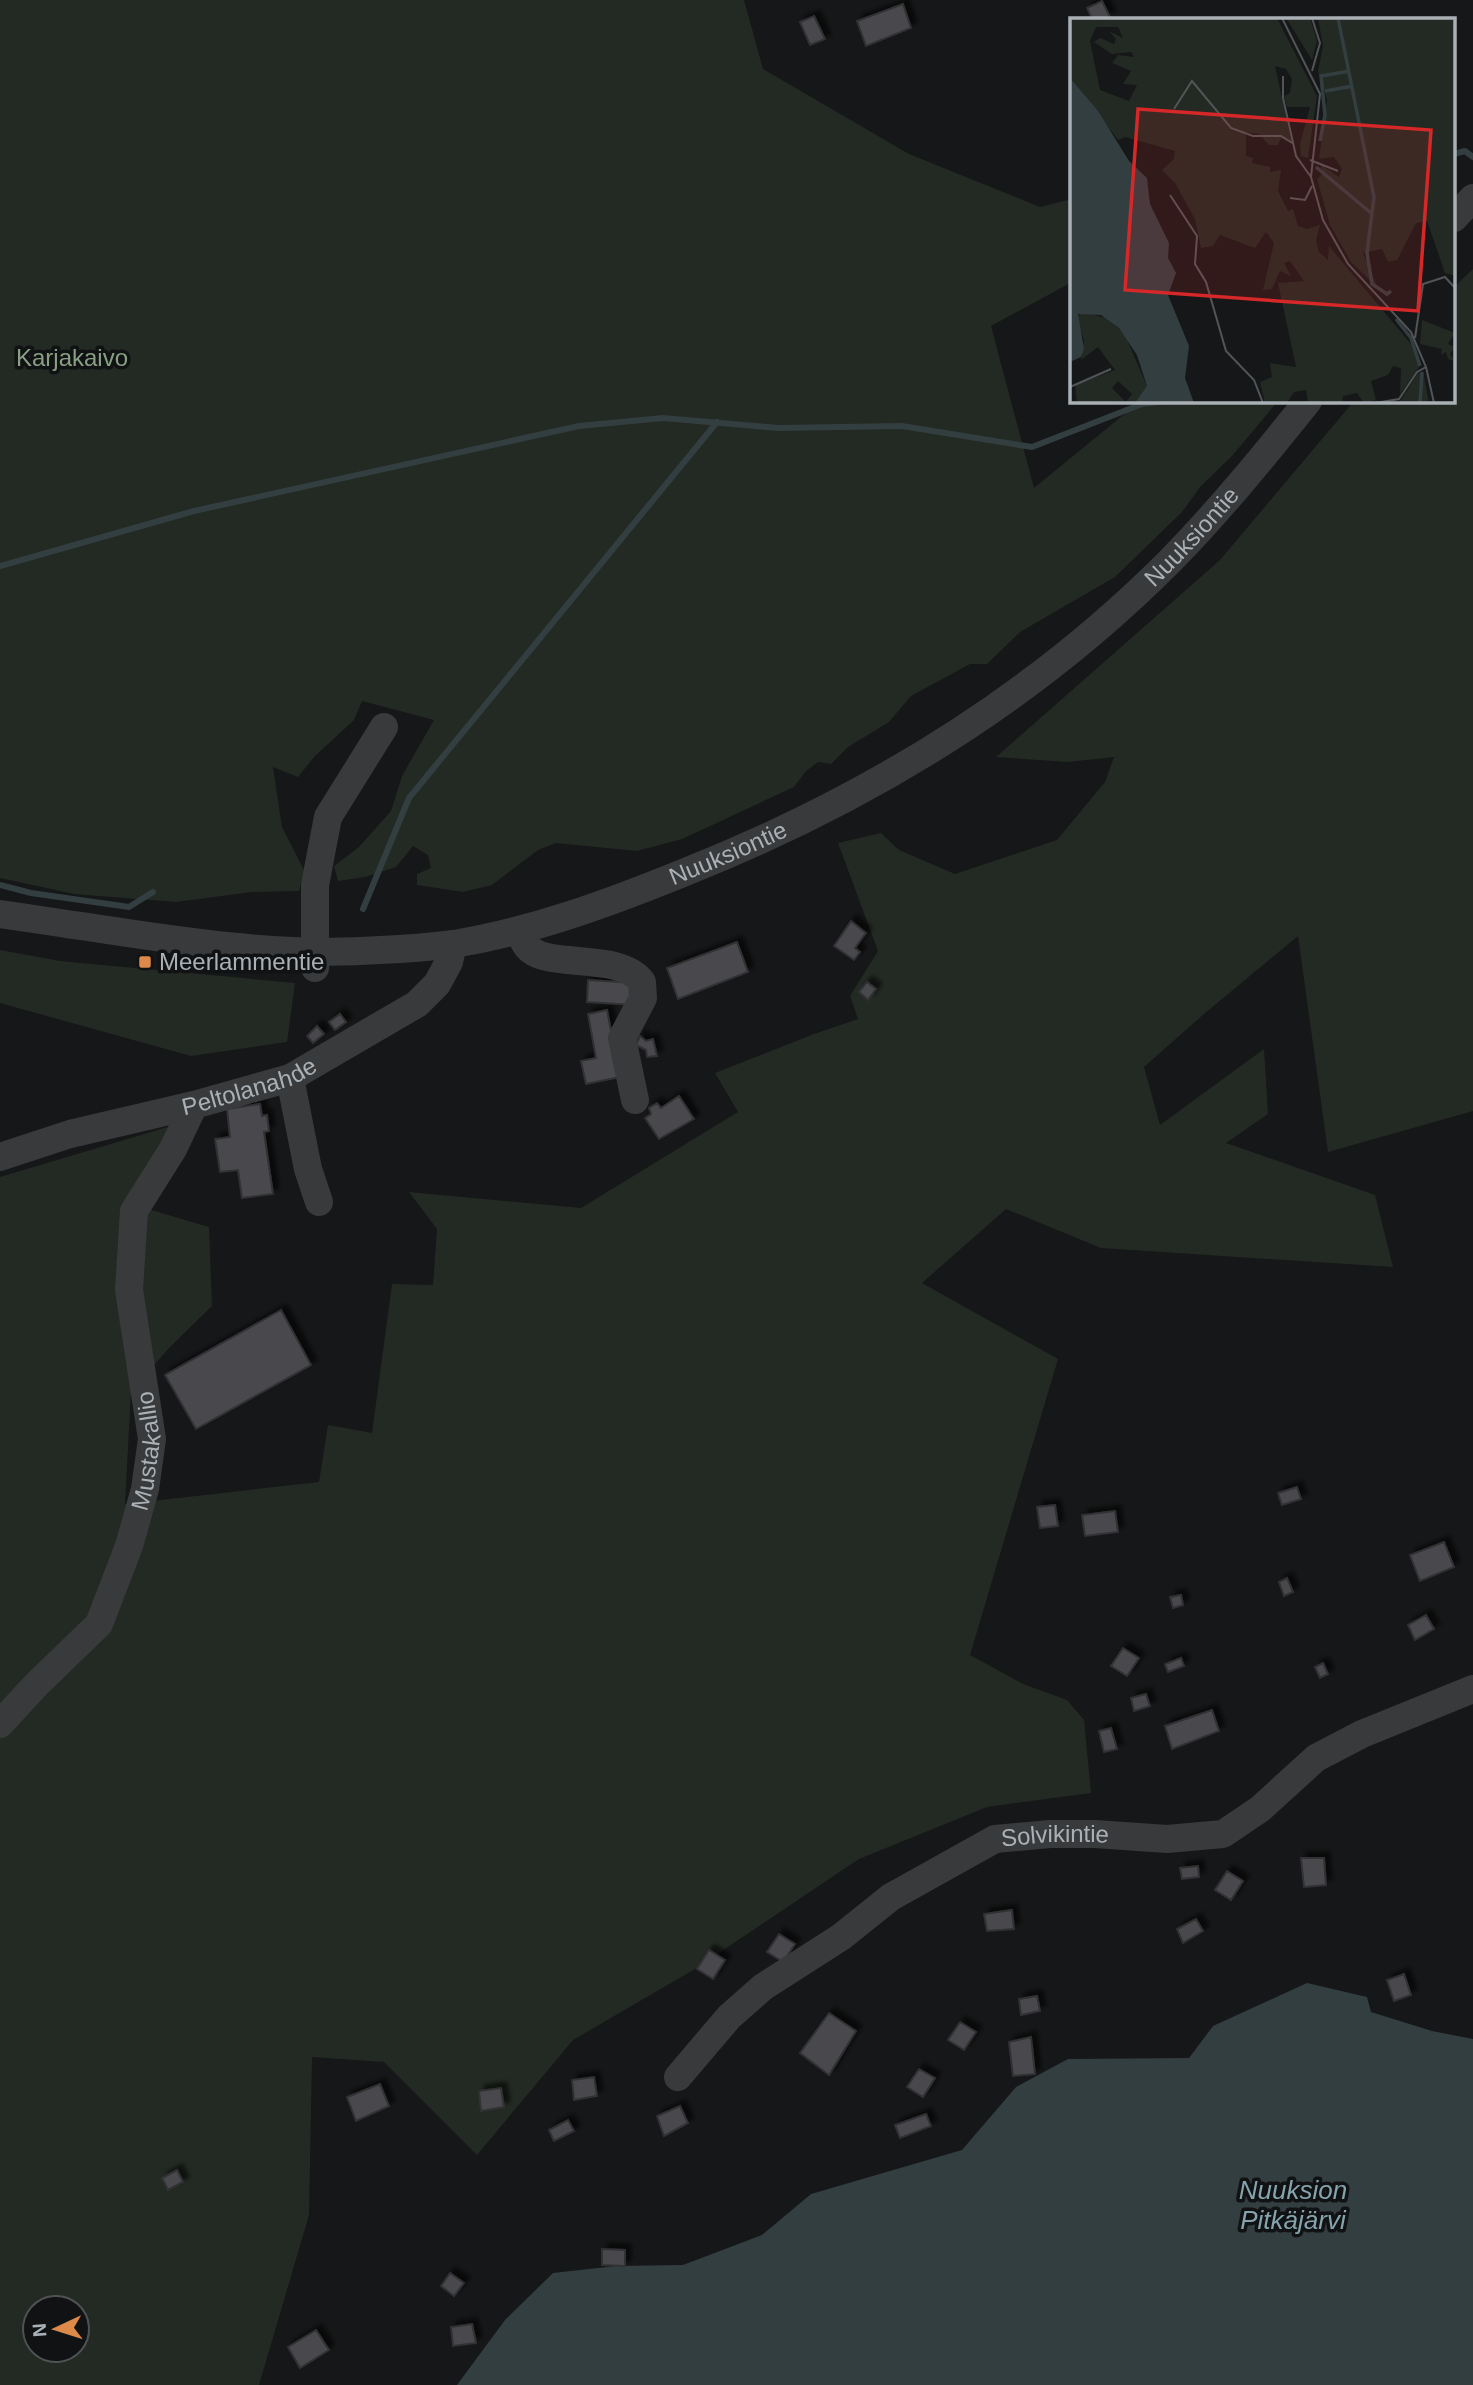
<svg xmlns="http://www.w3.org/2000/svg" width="1473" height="2385" viewBox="0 0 1473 2385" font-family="Helvetica,sans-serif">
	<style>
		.green { fill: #232a23; fill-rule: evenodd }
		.water { fill: #333e41 }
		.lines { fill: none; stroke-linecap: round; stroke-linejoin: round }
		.stream { stroke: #333e41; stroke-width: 6 }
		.building { fill: #484a4d; stroke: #313134; stroke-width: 2; filter: url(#shadow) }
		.minor { stroke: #383a3c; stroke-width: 28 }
		.poi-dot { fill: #dc894a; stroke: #111213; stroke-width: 2.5 }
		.labels { text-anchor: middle; stroke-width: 7; stroke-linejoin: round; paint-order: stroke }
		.park-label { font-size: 24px; fill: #889f83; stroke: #111213 }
		.street-label { font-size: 24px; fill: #aab1b6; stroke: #111213 }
		.poi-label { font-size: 24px; fill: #aab1b6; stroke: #111213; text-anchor: start }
		.water-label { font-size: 26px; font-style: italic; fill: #85a4ad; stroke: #111213 }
		.inset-river { fill: none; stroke: #333e41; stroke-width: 3.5 }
		.inset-road { fill: none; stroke: #515557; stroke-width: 2 }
		.view { fill: #d62828; fill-opacity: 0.15; stroke: #d62828; stroke-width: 3.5 }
		.inset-edge { fill: none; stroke: #aab1b6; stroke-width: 3.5 }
	</style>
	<defs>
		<filter id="shadow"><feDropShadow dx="5.5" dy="-5.5" stdDeviation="2" flood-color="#0009"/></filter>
	</defs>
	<rect width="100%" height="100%" fill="#161718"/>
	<path class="green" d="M 0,0 L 744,0 L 763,69 L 909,154 L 1040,207 L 1072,199 L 1072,282 L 991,326 L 1034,488 L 1122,416 L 1150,401 L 1278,401 L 1232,456 L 1201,486 L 1182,512 L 1115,577 L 1020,632 L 987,664 L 970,664 L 911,696 L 889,722 L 848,747 L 831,764 L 818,762 L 806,771 L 794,787 L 682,839 L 637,851 L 556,843 L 538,850 L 492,885 L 463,892 L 417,885 L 417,874 L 431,868 L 428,855 L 413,846 L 396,867 L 365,877 L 338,881 L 334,866 L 359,847 L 391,811 L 402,776 L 434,720 L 362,701 L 354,720 L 315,756 L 298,777 L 273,767 L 282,827 L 304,870 L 299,891 L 252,892 L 176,902 L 74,894 L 0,878 Z
		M 1473,269 L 1473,1111 L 1328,1152 L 1298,936 L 1204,1014 L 1144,1067 L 1160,1125 L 1264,1049 L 1268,1114 L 1226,1143 L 1375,1195 L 1393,1267 L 1101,1248 L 1006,1209 L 922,1283 L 1058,1359 L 970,1655 L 1023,1684 L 1067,1700 L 1084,1720 L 1091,1793 L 987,1807 L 859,1859 L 695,1969 L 573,2040 L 477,2155 L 384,2062 L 312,2057 L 309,2215 L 259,2385 L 0,2385 L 0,1177 L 198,1118 L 148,1209 L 209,1227 L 212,1306 L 170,1347 L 131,1391 L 125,1504 L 319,1482 L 328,1425 L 372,1433 L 392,1284 L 433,1285 L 437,1229 L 409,1192 L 581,1208 L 738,1112 L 715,1073 L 814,1034 L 858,1019 L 850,996 L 878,951 L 838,843 L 881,833 L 899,850 L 955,874 L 1057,840 L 1105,782 L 1114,757 L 1068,762 L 996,757 L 1220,560 L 1354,401 L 1454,401 L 1454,287 ZM 35,2308 L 77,2308 L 77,2350 L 35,2350 Z
		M 0,950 L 60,961 L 295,983 L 287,1042 L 191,1056 L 0,1003 Z"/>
	<path class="water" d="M 1307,1983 L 1367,1997 L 1371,2012 L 1432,2031 L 1473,2039 L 1473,2385 L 457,2385 L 505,2320 L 553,2273 L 616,2266 L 683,2265 L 762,2235 L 811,2194 L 962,2150 L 1016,2087 L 1068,2059 L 1189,2058 L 1213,2026 Z"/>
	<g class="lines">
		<path class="stream" d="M 1454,154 L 1465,151 L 1473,157
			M 0,566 L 194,511 L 579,426 L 663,418 L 778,428 L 902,426 L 1032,447 L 1142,404 L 1167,401
			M 0,885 L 31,893 L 129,907 L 153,892
			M 363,909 L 409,798 L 717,422"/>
	</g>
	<path class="building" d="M 1102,1 L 1110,17 L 1092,19 L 1087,8 Z
		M 903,4 L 911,28 L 866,46 L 857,21 Z
		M 814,16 L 825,39 L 810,45 L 800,22 Z
		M 851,921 L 866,933 L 855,948 L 860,952 L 854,960 L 834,946 Z
		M 737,942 L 748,972 L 678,999 L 667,968 Z
		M 588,980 L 635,983 L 634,1005 L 587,1002 Z
		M 867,982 L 876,989 L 868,1000 L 859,992 Z
		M 607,1010 L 620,1077 L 586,1084 L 581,1061 L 596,1058 L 588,1014 Z
		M 340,1014 L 346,1022 L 335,1030 L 329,1022 Z
		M 317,1026 L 324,1034 L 313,1043 L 307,1036 Z
		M 640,1036 L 646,1041 L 653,1039 L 657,1056 L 647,1057 L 646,1050 L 636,1045 Z
		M 679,1096 L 694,1119 L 659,1139 L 645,1118 L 651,1114 L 649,1108 L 657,1103 L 661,1108 Z
		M 260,1104 L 262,1116 L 267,1115 L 269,1131 L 264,1132 L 273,1194 L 242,1198 L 238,1170 L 220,1172 L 215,1139 L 230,1137 L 227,1109 Z
		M 281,1310 L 311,1365 L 196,1429 L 165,1375 Z
		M 1297,1487 L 1301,1499 L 1282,1505 L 1278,1493 Z
		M 1055,1505 L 1058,1526 L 1040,1528 L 1037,1507 Z
		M 1115,1511 L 1118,1532 L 1085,1536 L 1082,1515 Z
		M 1444,1542 L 1454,1567 L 1420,1581 L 1410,1555 Z
		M 1287,1578 L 1293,1592 L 1284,1596 L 1279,1582 Z
		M 1181,1595 L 1183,1605 L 1173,1608 L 1170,1597 Z
		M 1426,1615 L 1434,1629 L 1415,1640 L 1408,1625 Z
		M 1123,1648 L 1139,1658 L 1127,1676 L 1111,1666 Z
		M 1181,1658 L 1184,1666 L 1168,1672 L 1165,1664 Z
		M 1323,1663 L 1328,1674 L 1320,1678 L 1315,1667 Z
		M 1146,1694 L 1150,1706 L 1134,1711 L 1131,1698 Z
		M 1212,1710 L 1219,1731 L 1172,1749 L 1165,1726 Z
		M 1111,1728 L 1117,1749 L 1104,1752 L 1099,1731 Z
		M 1301,1858 L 1324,1858 L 1326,1885 L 1304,1887 Z
		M 1198,1866 L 1199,1877 L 1182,1879 L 1180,1868 Z
		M 1227,1871 L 1243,1881 L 1231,1900 L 1215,1890 Z
		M 1012,1910 L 1014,1929 L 987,1931 L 984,1914 Z
		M 1196,1919 L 1203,1931 L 1183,1943 L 1177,1929 Z
		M 779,1934 L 795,1944 L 783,1962 L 767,1952 Z
		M 709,1950 L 725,1960 L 713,1979 L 697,1969 Z
		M 1404,1974 L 1411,1995 L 1394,2001 L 1387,1980 Z
		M 1037,1996 L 1040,2011 L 1021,2015 L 1019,1999 Z
		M 829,2013 L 856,2031 L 829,2075 L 800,2053 Z
		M 960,2022 L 976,2032 L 964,2050 L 948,2040 Z
		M 1031,2037 L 1035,2074 L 1013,2076 L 1009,2042 Z
		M 919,2069 L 935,2078 L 923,2097 L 907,2087 Z
		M 594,2077 L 597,2096 L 574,2100 L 572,2080 Z
		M 380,2084 L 389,2106 L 356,2121 L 347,2097 Z
		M 501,2088 L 504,2107 L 481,2111 L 479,2091 Z
		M 680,2106 L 688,2123 L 664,2136 L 657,2116 Z
		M 926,2114 L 931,2126 L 900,2138 L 895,2125 Z
		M 568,2120 L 574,2131 L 554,2141 L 549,2130 Z
		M 177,2170 L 183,2182 L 168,2190 L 162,2178 Z
		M 602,2249 L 625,2250 L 625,2266 L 602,2265 Z
		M 450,2273 L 464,2283 L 454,2296 L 441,2286 Z
		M 472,2324 L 476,2343 L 453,2346 L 451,2327 Z
		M 316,2330 L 329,2350 L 300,2368 L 288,2347 Z"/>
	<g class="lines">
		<g class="minor">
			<path d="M 1454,218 L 1473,198"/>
			<path id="s1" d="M 0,914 C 125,931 253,959 380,950 C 404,949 430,947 454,944 C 533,931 609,903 683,873 C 864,801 1033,699 1171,560 C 1220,510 1264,456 1308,401"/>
			<path d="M 520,930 C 521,934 523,941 526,945 C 543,971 619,950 642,982 L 643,998 L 622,1038 L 635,1100"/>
			<path d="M 315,968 L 315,885 L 328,817 L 384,727"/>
			<path d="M 290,1078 L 308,1169 L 319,1202"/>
			<path id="s2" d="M 0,1157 L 70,1134 L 194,1105 L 290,1078 L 417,1004 L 437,984 L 449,962 L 453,944"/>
			<path id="s3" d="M 0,1724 L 36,1685 L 99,1624 L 129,1546 L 145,1489 L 152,1439 L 129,1290 L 134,1211 L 173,1149 L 194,1105"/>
			<path id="s4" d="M 678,2077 L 729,2017 L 763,1987 L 841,1937 L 891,1897 L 995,1839 L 1050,1834 L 1095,1834 L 1167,1839 L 1223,1834 L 1260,1809 L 1316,1758 L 1362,1734 L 1473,1689"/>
		</g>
	</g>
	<rect class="poi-dot" x="138" y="955" width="14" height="14" rx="3.5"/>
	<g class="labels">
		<g class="park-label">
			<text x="72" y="366">Karjakaivo</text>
		</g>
		<g class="street-label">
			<text dy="8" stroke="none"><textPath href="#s1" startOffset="1312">Nuuksiontie</textPath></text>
			<text dy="8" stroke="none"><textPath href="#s1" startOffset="746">Nuuksiontie</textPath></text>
			<text dy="8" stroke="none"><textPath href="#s2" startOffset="259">Peltolanahde</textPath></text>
			<text dy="8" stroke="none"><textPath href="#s3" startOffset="322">Mustakallio</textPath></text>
			<text dy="8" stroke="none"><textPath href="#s4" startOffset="460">Solvikintie</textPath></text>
		</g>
		<g class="poi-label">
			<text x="159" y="970">Meerlammentie</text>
		</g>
		<g class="water-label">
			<text x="1293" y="2199">Nuuksion<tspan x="1293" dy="30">Pitkäjärvi</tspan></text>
		</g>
	</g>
	<g transform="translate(1070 18)">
		<rect width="385" height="385" fill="#161718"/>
		<path d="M 0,0 L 207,0 L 247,78 L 238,140 L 231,138 L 230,126 L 240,89 L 217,89 L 214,78 L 220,75 L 222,61 L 216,51 L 205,48 L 222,126 L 211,120 L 208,127 L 199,127 L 189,116 L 176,114 L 176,138 L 183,140 L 182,145 L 200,149 L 200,154 L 211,152 L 208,173 L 218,193 L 223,191 L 228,208 L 237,211 L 250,207 L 246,222 L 249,234 L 258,242 L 259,228 L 341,326 L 349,349 L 330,376 L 331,350 L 323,348 L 318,357 L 301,363 L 306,382 L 294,385 L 287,375 L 273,378 L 272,385 L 238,385 L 236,372 L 224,374 L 217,385 L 195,385 L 190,364 L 202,359 L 200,345 L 226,349 L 208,265 L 234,263 L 220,243 L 214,245 L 221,258 L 210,253 L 202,271 L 193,272 L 204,225 L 196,214 L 185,230 L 150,217 L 143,228 L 131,230 L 125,201 L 105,165 L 92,152 L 104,141 L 105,133 L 55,119 L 48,122 L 0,60 ZM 26,9 L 48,9 L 53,20 L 39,13 L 46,21 L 44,26 L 30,20 L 24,24 L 42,36 L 61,34 L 64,39 L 48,37 L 42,45 L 61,53 L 53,66 L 67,67 L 59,83 L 30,72 L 20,23 ZM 216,0 L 240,0 L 247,23 L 242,42 ZM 248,0 L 385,0 L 385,258 L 375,255 L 357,203 L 346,205 L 327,242 L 318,244 L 312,231 L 293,235 L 306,266 L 320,282 L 281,244 L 260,207 L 247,161 L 253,155 L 250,146 L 269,159 L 272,151 L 264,139 L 249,141 L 257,82 L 248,53 L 253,28 ZM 13,294 L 39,301 L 55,317 L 77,368 L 70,383 L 55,385 L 62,376 L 48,363 L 42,370 L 55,383 L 7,385 L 5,367 L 45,352 L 28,329 L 11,342 L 14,322 L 6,299 ZM 352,302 L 385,315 L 378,326 L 385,329 L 380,336 L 385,343 L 378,341 L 376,334 L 371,337 L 372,331 L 350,326 ZM 353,353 L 359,385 L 329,385 L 348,355 Z" fill="#232a23" fill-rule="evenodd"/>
		<path d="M 0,60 L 28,93 L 59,143 L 77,160 L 80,186 L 99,225 L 98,240 L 106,255 L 98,277 L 119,328 L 115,360 L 124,385 L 65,385 L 77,368 L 67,337 L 49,310 L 31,297 L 8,296 L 14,331 L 11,339 L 0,344 Z" fill="#333e41"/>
		<path class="inset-river" d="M 268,0 L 304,179 L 297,235 L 302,266 L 317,276 L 321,273M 255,73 L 283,68M 250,123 L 255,97 L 251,58 L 280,53M 246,149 L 301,195M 326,301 L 341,320 L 350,348M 350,385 L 352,354"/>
		<path class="inset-road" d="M 212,0 L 250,76 L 241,159 L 253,202 L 278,246 L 341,314 L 356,349 L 364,385M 242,53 L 250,25 L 242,0M 213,58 L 213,80 L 226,138 L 241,159M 104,91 L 122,63 L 161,110 L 183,118 L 211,118 L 224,126M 240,142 L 268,153M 100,177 L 127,218 L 125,246 L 136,264 L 156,333 L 184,362 L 193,385M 220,180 L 235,182 L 242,168M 345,320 L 353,266 L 375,259 L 385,270M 0,369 L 41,351M 305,385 L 329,381 L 347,354 L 356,349"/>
		<path class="view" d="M 68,91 L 361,112 L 348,293 L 55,272 Z"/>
		<rect width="385" height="385" class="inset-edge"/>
	</g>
	<g transform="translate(56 2329) rotate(266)"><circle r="33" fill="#111213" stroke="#4e5254" stroke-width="2"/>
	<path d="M0-5L12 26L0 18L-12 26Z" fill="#dc894a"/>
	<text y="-10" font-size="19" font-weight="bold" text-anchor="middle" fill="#aab1b6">N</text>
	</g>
</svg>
